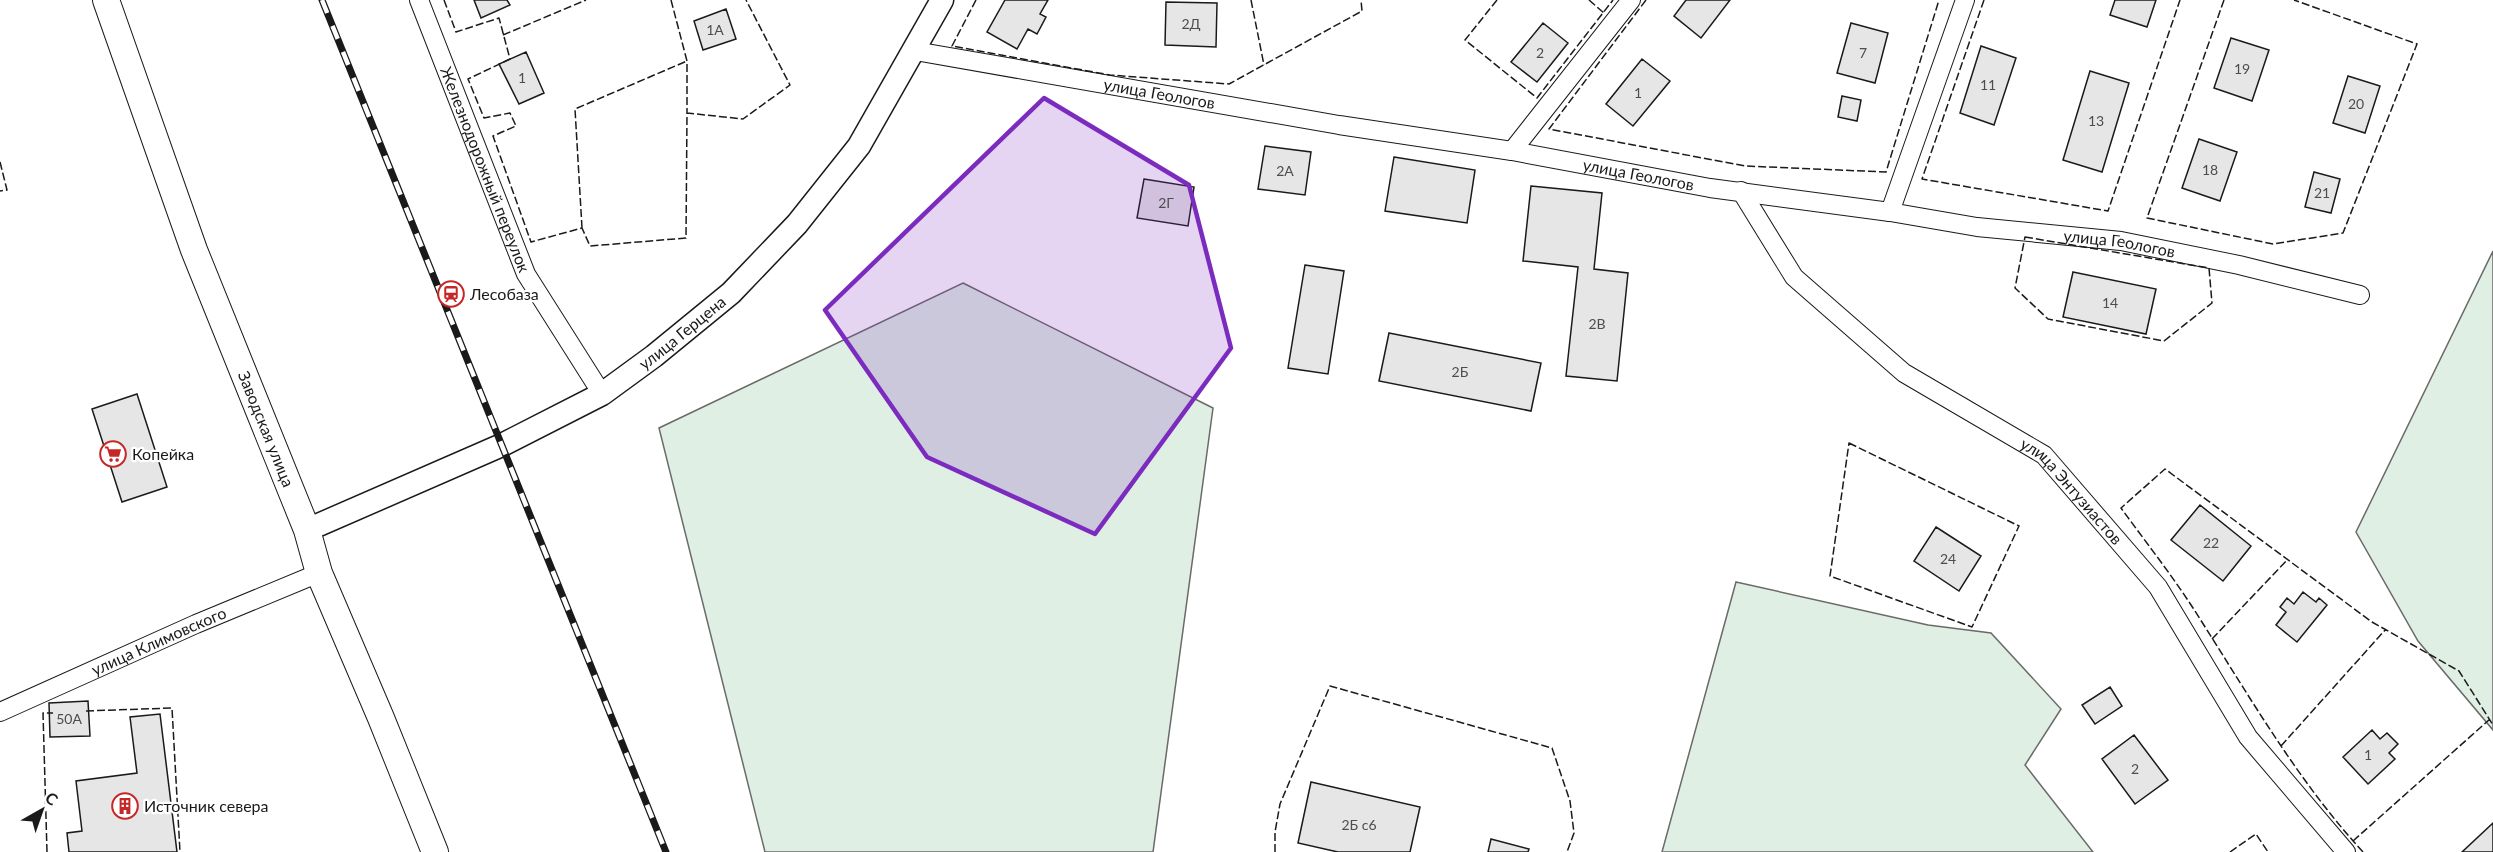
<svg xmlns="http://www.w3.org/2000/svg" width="2493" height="852" viewBox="0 0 2493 852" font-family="Lato,sans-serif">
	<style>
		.green { fill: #e0efe3; stroke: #6a6a6a; stroke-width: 1.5 }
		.building { fill: #e6e6e6; stroke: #1a1a1a; stroke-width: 1.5 }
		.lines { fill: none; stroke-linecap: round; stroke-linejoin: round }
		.minor-casing { stroke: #1a1a1a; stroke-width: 20 }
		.tertiary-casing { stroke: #1a1a1a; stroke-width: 25 }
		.secondary-casing { stroke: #1a1a1a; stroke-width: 28 }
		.minor { stroke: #fff; stroke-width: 18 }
		.tertiary { stroke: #fff; stroke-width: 22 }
		.secondary { stroke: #fff; stroke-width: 26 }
		.rail-casing { stroke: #1a1a1a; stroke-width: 7 }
		.rail { stroke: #fff; stroke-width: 4.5; stroke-dasharray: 14; stroke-linecap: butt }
		.fence { stroke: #1a1a1a; stroke-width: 1.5; stroke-dasharray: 8 3; stroke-linecap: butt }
		.marked { fill: #7b2cbf; fill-opacity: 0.2; stroke: #7b2cbf; stroke-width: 4.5; stroke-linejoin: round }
		.labels { text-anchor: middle; stroke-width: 4.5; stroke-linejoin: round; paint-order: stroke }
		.number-label { font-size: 14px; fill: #4d4d4d }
		.street-label { font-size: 16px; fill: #1a1a1a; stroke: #fff }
		.poi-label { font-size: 16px; fill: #1a1a1a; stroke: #fff; text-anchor: start }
	</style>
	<rect width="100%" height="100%" fill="#fff"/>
	<path class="green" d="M 2493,251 L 2493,730 L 2418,641 L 2356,532 Z
		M 963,283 L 1213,408 L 1153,852 L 765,852 L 659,428 Z
		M 1736,582 L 1928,625 L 1991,633 L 2061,709 L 2025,765 L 2093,852 L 1662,852 Z"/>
	<path class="building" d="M 474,0 L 507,0 L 510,5 L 481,18 Z
		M 1005,0 L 1048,0 L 1040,14 L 1046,17 L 1037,34 L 1028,29 L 1017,49 L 987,32 Z
		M 1686,0 L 1730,0 L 1701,38 L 1674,16 Z
		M 2115,0 L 2156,0 L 2147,27 L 2110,15 Z
		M 1166,2 L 1217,3 L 1216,47 L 1165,45 Z
		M 726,9 L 736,39 L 703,50 L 694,21 Z
		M 1543,23 L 1568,43 L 1537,82 L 1511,62 Z
		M 1851,23 L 1888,33 L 1875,83 L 1837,73 Z
		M 2231,38 L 2269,50 L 2252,101 L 2214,88 Z
		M 1981,46 L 2016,58 L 1994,125 L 1960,113 Z
		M 526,52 L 544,93 L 519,104 L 499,64 Z
		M 1642,59 L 1670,81 L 1633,126 L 1606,104 Z
		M 2090,71 L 2129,83 L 2102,172 L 2063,160 Z
		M 2348,76 L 2380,86 L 2365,133 L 2333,123 Z
		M 1842,96 L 1861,100 L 1857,121 L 1838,117 Z
		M 2199,139 L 2237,152 L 2220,201 L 2182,188 Z
		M 1265,146 L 1311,152 L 1305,195 L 1258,189 Z
		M 1394,157 L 1475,170 L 1467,223 L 1385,211 Z
		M 2314,172 L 2340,179 L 2331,213 L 2305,207 Z
		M 1144,179 L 1194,187 L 1188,226 L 1137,218 Z
		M 1531,186 L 1602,193 L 1594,269 L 1628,273 L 1617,381 L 1566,376 L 1578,267 L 1523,261 Z
		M 1305,265 L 1344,271 L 1328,374 L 1288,368 Z
		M 2073,272 L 2156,289 L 2146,334 L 2063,317 Z
		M 1389,333 L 1541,363 L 1531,411 L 1379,381 Z
		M 137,394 L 167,487 L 122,502 L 92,409 Z
		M 2200,505 L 2251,546 L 2223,581 L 2171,540 Z
		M 1936,527 L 1981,556 L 1959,591 L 1914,561 Z
		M 2303,592 L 2316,602 L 2319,598 L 2327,605 L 2297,642 L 2276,625 L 2286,612 L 2280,607 L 2287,598 L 2294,604 Z
		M 2110,687 L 2122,706 L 2095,724 L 2082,705 Z
		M 88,701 L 90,736 L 50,737 L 49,703 Z
		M 160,714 L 177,852 L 69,852 L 67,833 L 82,831 L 76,781 L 137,773 L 130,717 Z
		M 2372,730 L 2380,739 L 2387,733 L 2398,744 L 2389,753 L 2395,759 L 2368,784 L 2343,757 Z
		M 2134,735 L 2168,780 L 2135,804 L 2102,759 Z
		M 1311,782 L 1420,807 L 1410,852 L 1338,852 L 1298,843 Z
		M 2493,823 L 2493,852 L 2462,852 Z
		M 1491,839 L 1529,849 L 1528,852 L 1488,852 Z"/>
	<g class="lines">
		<g class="minor-casing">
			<g id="minor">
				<path id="s1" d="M 419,0 L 526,274 L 602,394"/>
				<path id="s2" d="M 915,51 L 1339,125 L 1512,151 L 1710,188 L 1890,212 L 1977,227 L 2121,241 L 2239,265 L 2360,295"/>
				<path d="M 1512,151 L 1631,0"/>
				<path id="s3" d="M 1741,191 L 1794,277 L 1904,373 L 2044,455 L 2158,587 L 2248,737 L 2346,852"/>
				<path d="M 1890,212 L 1965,0"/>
				<path id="s4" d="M 0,712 L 196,624 L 319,573"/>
			</g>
		</g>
		<g class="tertiary-casing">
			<g id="tertiary">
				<path id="s5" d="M 307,530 L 502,445 L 602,394 L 654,356 L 731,293 L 797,224 L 859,146 L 942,0"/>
			</g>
		</g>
		<g class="secondary-casing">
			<g id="secondary">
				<path id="s6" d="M 106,0 L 194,250 L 307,530 L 319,573 L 381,718 L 435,852"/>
			</g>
		</g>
		<use href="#minor" class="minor"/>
		<use href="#tertiary" class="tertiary"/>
		<use href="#secondary" class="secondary"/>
		<g class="rail-casing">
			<path id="rail" d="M 322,0 L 666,852"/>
		</g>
		<use href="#rail" class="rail"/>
		<path class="fence" d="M 444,0 L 456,32 L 499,18 L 510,59 L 468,79 L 484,118 L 510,113 L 516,126 L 493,136 L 531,242 L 582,228 L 590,246 L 686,238 L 687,113 L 743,119 L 790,85 L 746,0
			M 671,0 L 687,61 L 687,113
			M 976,0 L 952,46 L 1110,75 L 1229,84 L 1362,11 L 1361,0
			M 1251,0 L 1264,65
			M 1497,0 L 1465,40 L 1537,98 L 1613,0
			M 1589,0 L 1604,13
			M 1646,0 L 1549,129 L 1745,166 L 1886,172 L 1939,0
			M 1984,0 L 1922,179 L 2108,211 L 2180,0
			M 2224,0 L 2147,218 L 2273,244 L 2343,233 L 2417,44 L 2294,0
			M 503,35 L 586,0
			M 0,162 L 7,190 L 0,191
			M 582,228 L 575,109 L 687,61
			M 2025,237 L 2209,268 L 2212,303 L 2164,341 L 2048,319 L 2015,288 Z
			M 1849,443 L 2019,526 L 1972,627 L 1830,576 Z
			M 2212,639 L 2288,559
			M 86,711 L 172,708 L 180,852
			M 2281,746 L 2386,629
			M 2353,841 L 2490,719
			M 47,852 L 43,713 L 53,713
			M 1275,852 L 1275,832 L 1280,804 L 1330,686 L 1552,748 L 1570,801 L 1574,833 L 1567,852
			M 2230,852 L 2256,834 L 2268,852
			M 2363,852 C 2296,779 2247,692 2193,608 C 2171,574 2145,541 2121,508 L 2165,469 L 2372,622 L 2459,671 L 2493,725"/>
	</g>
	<path class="marked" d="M 1044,98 L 1189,185 L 1231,348 L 1095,534 L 927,457 L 825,310 Z"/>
	<defs>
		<g id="station-ring" transform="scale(1.35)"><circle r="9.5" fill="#fff" stroke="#c62828" stroke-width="1.5"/><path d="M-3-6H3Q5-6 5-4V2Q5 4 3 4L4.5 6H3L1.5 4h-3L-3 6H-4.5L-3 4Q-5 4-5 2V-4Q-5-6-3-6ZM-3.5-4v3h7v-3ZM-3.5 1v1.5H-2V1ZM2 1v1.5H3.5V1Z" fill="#c62828"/></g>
		<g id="supermarket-ring" transform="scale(1.35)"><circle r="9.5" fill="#fff" stroke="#c62828" stroke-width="1.5"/><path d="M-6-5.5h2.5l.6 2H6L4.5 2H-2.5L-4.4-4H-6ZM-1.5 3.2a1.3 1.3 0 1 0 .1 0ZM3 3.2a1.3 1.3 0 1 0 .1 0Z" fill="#c62828"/></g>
		<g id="building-ring" transform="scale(1.35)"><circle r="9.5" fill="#fff" stroke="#c62828" stroke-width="1.5"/><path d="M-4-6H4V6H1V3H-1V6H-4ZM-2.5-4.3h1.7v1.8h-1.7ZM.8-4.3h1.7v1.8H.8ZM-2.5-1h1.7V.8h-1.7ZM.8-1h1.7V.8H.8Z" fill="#c62828"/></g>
	</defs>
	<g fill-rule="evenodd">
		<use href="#station-ring" x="451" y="294"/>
		<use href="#supermarket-ring" x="113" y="454"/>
		<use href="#building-ring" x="125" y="806"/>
	</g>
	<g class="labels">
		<g class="number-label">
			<text x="1191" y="29">2Д</text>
			<text x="715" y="35">1А</text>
			<text x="1540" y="58">2</text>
			<text x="1863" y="58">7</text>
			<text x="2242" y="74">19</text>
			<text x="522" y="83">1</text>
			<text x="1988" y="90">11</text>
			<text x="1638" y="98">1</text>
			<text x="2356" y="109">20</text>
			<text x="2096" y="126">13</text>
			<text x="2210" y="175">18</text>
			<text x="1285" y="176">2А</text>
			<text x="2322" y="198">21</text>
			<text x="1166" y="208">2Г</text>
			<text x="2110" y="308">14</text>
			<text x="1597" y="329">2В</text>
			<text x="1460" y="377">2Б</text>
			<text x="2211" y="548">22</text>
			<text x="1948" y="564">24</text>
			<text x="69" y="724">50А</text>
			<text x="2368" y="760">1</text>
			<text x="2135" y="774">2</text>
			<text x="1359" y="830">2Б с6</text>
		</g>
		<g class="street-label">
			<text dy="6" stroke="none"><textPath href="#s2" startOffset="248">улица Геологов</textPath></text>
			<text dy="6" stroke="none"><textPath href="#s1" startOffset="182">Железнодорожный переулок</textPath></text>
			<text dy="6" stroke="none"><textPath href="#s2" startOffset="734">улица Геологов</textPath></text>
			<text dy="6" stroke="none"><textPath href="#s2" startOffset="1220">улица Геологов</textPath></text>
			<text dy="6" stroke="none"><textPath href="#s5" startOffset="426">улица Герцена</textPath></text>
			<text dy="6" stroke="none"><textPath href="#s6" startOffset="458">Заводская улица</textPath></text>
			<text dy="6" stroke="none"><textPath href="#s3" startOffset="454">улица Энтузиастов</textPath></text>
			<text dy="6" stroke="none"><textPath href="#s4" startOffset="174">улица Климовского</textPath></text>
		</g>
		<g class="poi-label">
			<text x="470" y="300">Лесобаза</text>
			<text x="132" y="460">Копейка</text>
			<text x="144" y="812">Источник севера</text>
		</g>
	</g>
	<g transform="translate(42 810) rotate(40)" stroke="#ffffff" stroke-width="4.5" paint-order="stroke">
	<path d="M0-4.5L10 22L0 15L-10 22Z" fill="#1a1a1a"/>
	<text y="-9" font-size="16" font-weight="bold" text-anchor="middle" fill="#1a1a1a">С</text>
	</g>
</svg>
